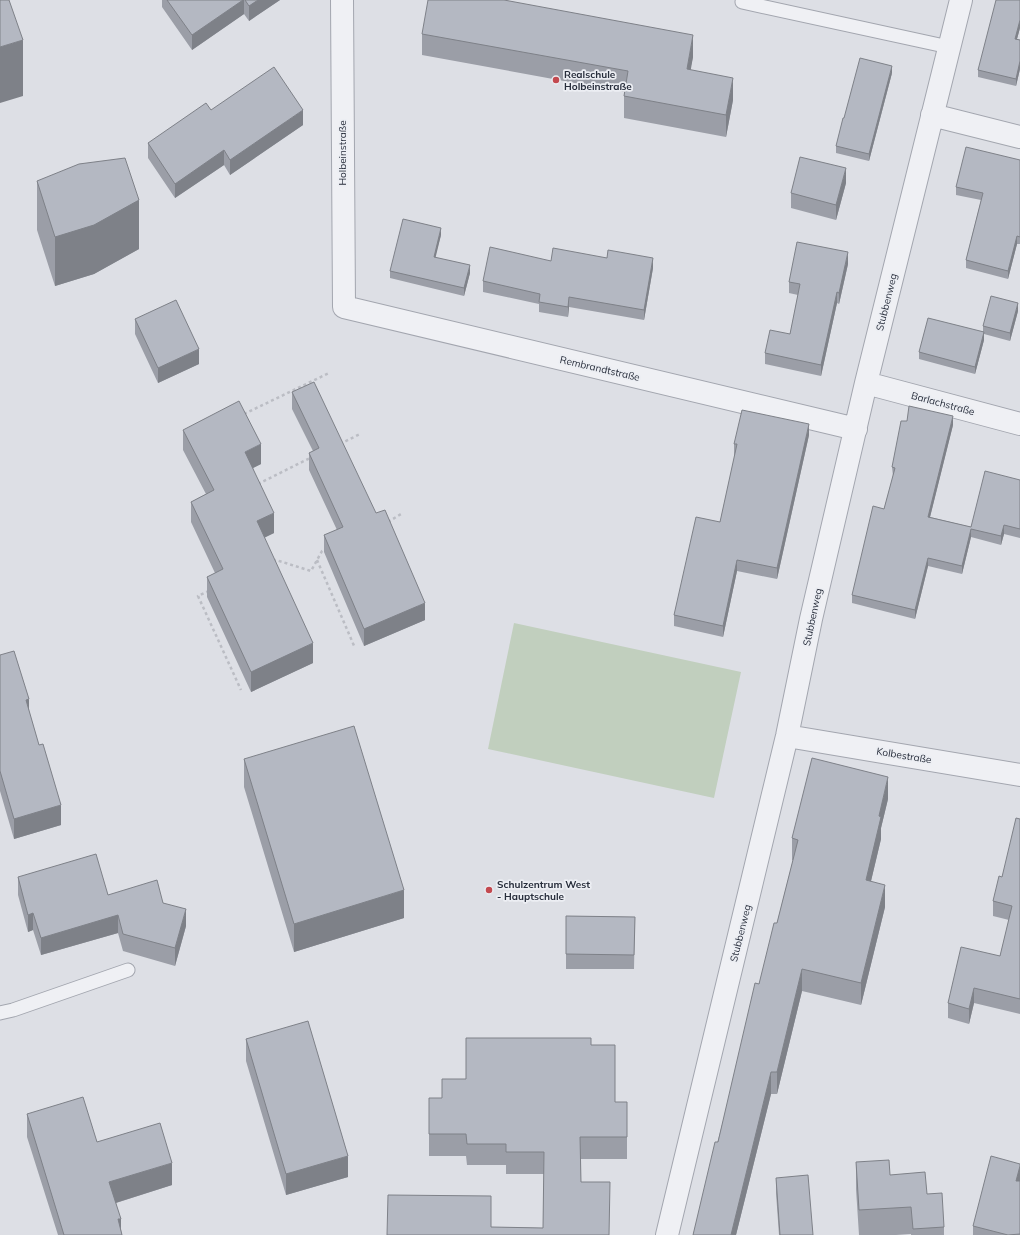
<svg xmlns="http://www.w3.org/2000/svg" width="1020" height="1235" viewBox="0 0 1020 1235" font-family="Mulish,sans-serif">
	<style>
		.green { fill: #c1cfbe }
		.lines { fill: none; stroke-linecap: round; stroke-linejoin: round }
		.lane-casing { stroke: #a3a6af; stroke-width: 15 }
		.street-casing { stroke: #a3a6af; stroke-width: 24 }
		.path { stroke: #bbbdc4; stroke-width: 2.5; stroke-dasharray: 3 3; stroke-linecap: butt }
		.lane { stroke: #eff0f4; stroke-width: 13 }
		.street { stroke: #eff0f4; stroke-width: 22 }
		.wall { fill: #9b9ea7 }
		.shaded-wall { fill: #7e8188 }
		.building { fill: #b4b8c2; stroke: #7e8188 }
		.poi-dot { fill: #c3494f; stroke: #eceef3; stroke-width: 1.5 }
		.labels { text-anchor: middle; stroke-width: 3.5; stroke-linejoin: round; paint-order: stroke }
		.poi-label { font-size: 10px; font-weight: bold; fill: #272d3b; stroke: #eceef3; text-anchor: start }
		.street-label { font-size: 10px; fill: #272d3b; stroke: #eceef3 }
	</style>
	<rect width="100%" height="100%" fill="#dddfe5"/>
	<path class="green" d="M 514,623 L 741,672 L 714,798 L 488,749 Z"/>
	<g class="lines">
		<g class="lane-casing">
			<path id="lane" d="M 742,2 L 949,47
				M 0,1013 L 13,1010 L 128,970"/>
		</g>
		<g class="street-casing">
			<path id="street" d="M 342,0 L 344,307 L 856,429
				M 932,115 L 1020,137
				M 866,383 L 1020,424
				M 787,736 L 1020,775
				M 667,1235 L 787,736 L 811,619 L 866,383 L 961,0"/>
		</g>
		<path class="path" d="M 244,414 L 329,373
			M 340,444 L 360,434
			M 258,484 L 310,458
			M 388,522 L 401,514
			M 317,560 L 355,648
			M 273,561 L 276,560 L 311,571 L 322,551 L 326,549
			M 209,591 L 198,596 L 241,690"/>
		<use href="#lane" class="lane"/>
		<use href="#street" class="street"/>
	</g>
	<path class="wall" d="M 162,0 L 280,0 L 249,21 L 244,14 L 192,50 L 162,7 Z
		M 1020,0 L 1020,28 L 1017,39 L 1020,40 L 1020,69 L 1016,86 L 978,77 L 978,70 Z
		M 422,34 L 693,57 L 690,70 L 733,100 L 726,137 L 624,118 L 624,92 L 422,55 Z
		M 892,73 L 869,161 L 836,153 L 836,146 Z
		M 211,110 L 303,125 L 230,175 L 224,165 L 175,198 L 148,158 L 148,143 Z
		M 1020,160 L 1020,244 L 1017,244 L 1008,279 L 966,268 L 966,260 L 981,200 L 956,195 L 956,187 Z
		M 37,181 L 139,249 L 94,274 L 55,286 L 37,230 Z
		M 846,183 L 836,220 L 791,208 L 791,193 Z
		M 441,235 L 435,257 L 470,273 L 464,296 L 390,278 L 390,271 Z
		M 551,261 L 653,268 L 644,320 L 569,307 L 568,317 L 539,312 L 539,304 L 483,292 L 483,281 Z
		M 848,264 L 839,304 L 837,303 L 821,376 L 765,364 L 765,353 L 790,334 L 798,295 L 789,293 L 789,282 Z
		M 1018,311 L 1010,341 L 984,334 L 984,340 L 975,374 L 919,359 L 919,352 L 983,332 L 983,326 Z
		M 135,319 L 199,364 L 158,383 L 135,334 Z
		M 292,392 L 425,620 L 364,646 L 324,552 L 324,535 L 337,530 L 309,470 L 309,453 L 313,451 L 292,409 Z
		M 953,425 L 930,517 L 971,527 L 1020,480 L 1020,538 L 1004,534 L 1001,545 L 971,537 L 962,574 L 928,566 L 915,619 L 852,603 L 852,595 L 884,509 L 893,476 L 892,467 Z
		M 183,430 L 261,464 L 253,468 L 274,533 L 264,538 L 313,663 L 251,692 L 207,597 L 207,577 L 215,573 L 191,522 L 191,502 L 206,494 L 183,450 Z
		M 809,435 L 777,579 L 737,571 L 723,637 L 674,626 L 674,615 L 720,522 L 735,455 L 734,455 L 734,444 Z
		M 0,655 L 29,712 L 61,825 L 14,839 L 0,791 Z
		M 244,759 L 404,918 L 294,952 L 244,787 Z
		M 888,799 L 881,828 L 881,839 L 871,881 L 885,907 L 861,1005 L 802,991 L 777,1094 L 771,1094 L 736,1235 L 693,1235 L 759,984 L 777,923 L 793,860 L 792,860 L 792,838 Z
		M 1020,819 L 1020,1014 L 974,1003 L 969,1024 L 948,1018 L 948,1003 L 1000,956 L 1009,920 L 993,916 L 993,901 L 1002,877 Z
		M 18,877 L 108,895 L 163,903 L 186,926 L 175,966 L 123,951 L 118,933 L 41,955 L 33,930 L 28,932 L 18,895 Z
		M 566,916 L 635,917 L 634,969 L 566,969 Z
		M 246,1039 L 348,1177 L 286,1195 L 246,1061 Z
		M 591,1045 L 615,1102 L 627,1102 L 627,1159 L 581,1159 L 581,1182 L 609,1235 L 491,1227 L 543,1228 L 544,1174 L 506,1174 L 506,1165 L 467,1165 L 466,1156 L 429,1156 L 429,1098 L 442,1098 L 466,1079 Z
		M 27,1114 L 97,1142 L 172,1185 L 116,1203 L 122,1235 L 58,1235 L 27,1137 Z
		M 856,1162 L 890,1175 L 927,1194 L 944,1227 L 944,1235 L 911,1235 L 911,1234 L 896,1235 L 859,1235 L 856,1189 Z
		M 1020,1164 L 1020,1235 L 973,1235 L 973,1226 Z
		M 776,1178 L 813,1235 L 779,1235 L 776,1193 Z"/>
	<path class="shaded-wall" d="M 243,0 L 244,0 L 244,14 L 192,50 L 192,35 Z
		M 258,0 L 280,0 L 249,21 L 249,6 Z
		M 1020,20 L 1020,28 L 1015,46 L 1015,39 Z
		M 693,35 L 693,57 L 687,91 L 687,69 Z
		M 23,40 L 23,96 L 0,103 L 0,47 Z
		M 1020,61 L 1020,69 L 1016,86 L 1016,79 Z
		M 892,66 L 892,73 L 869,161 L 869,154 Z
		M 733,78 L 733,100 L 726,137 L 726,115 Z
		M 303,110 L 303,125 L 230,175 L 230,160 Z
		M 224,150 L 224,165 L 175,198 L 175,184 Z
		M 846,168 L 846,183 L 836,220 L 836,205 Z
		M 139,200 L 139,249 L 94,274 L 55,286 L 55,237 Z
		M 441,228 L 441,235 L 434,264 L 434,257 Z
		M 1017,236 L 1017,244 L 1008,279 L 1008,271 Z
		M 848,252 L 848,264 L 839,304 L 839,293 Z
		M 653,258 L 653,268 L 644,320 L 644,310 Z
		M 470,265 L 470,273 L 464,296 L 464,288 Z
		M 837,292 L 837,303 L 821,376 L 821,365 Z
		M 569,297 L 569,307 L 568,317 L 568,307 Z
		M 1018,303 L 1018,311 L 1010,341 L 1010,333 Z
		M 984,332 L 984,340 L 975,374 L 975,367 Z
		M 199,349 L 199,364 L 158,383 L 158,368 Z
		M 953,416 L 953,425 L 928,525 L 928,517 Z
		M 809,424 L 809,435 L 777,579 L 777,568 Z
		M 261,444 L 261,464 L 245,472 L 245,452 Z
		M 274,513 L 274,533 L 257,541 L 257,521 Z
		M 1004,525 L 1004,534 L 1001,545 L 1001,536 Z
		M 971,529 L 971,537 L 962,574 L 962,566 Z
		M 928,558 L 928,566 L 915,619 L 915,610 Z
		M 737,560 L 737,571 L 723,637 L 723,626 Z
		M 425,603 L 425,620 L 364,646 L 364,629 Z
		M 313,643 L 313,663 L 251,692 L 251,672 Z
		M 29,699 L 29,719 L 26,700 Z
		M 888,777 L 888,799 L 881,828 L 881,839 L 866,902 L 866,880 L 879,816 Z
		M 61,805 L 61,825 L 14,839 L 14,819 Z
		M 885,885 L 885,907 L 861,1005 L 861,983 Z
		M 404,890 L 404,918 L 294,952 L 294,924 Z
		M 186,909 L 186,926 L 175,966 L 175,948 Z
		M 33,913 L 33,930 L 28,932 L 28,915 Z
		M 118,915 L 118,933 L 41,955 L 41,938 Z
		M 802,969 L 802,991 L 777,1094 L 777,1072 Z
		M 974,988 L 974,1003 L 969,1024 L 969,1009 Z
		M 771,1072 L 771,1094 L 736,1235 L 731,1235 Z
		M 348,1156 L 348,1177 L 286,1195 L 286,1174 Z
		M 172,1163 L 172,1185 L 109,1205 L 109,1182 Z
		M 1020,1166 L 1020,1181 L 1016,1181 Z
		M 118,1219 L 121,1219 L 121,1235 Z"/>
	<path class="building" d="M 0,0 L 9,0 L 23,40 L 0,47 Z
		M 167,0 L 243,0 L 192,35 Z
		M 245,0 L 258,0 L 249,6 Z
		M 428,0 L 504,0 L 693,35 L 687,69 L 733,78 L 726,115 L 624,96 L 628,71 L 422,34 Z
		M 996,0 L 1020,0 L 1020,20 L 1015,39 L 1020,40 L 1020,61 L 1016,79 L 978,70 Z
		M 860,58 L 892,66 L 869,154 L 836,146 L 843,118 L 844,118 Z
		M 274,67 L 303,110 L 230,160 L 224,150 L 175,184 L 148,143 L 206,103 L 211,110 Z
		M 966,147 L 1020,160 L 1020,237 L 1017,236 L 1008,271 L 966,260 L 983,193 L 956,187 Z
		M 800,157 L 846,168 L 836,205 L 791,193 Z
		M 125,158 L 139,200 L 94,225 L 55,237 L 37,181 L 79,164 Z
		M 403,219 L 441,228 L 434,257 L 470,265 L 464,288 L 390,271 Z
		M 797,242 L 848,252 L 839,293 L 837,292 L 821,365 L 765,353 L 770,330 L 790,334 L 800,284 L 789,282 Z
		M 490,247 L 551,261 L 553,248 L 607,258 L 608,250 L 653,258 L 644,310 L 569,297 L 568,307 L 539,302 L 540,294 L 483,281 Z
		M 991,296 L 1018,303 L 1010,333 L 983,326 Z
		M 176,300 L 199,349 L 158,368 L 135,319 Z
		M 928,318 L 984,332 L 975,367 L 919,352 Z
		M 314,382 L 376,513 L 385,510 L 425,603 L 364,629 L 324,535 L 343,527 L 309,453 L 319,448 L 292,392 Z
		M 239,401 L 261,444 L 245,452 L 274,513 L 257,521 L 313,643 L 251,672 L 207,577 L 223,569 L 191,502 L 214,490 L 183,430 Z
		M 909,406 L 953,416 L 928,517 L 971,527 L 985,471 L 1020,480 L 1020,529 L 1004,525 L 1001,536 L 971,529 L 962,566 L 928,558 L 915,610 L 852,595 L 873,506 L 884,509 L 895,468 L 892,467 L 901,421 L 907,421 Z
		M 742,410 L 809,424 L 777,568 L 737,560 L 723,626 L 674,615 L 696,517 L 720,522 L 737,444 L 734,444 Z
		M 14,651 L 29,699 L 26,700 L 39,745 L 43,744 L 61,805 L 14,819 L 0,771 L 0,655 Z
		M 354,726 L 404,890 L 294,924 L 244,759 Z
		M 812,758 L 888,777 L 879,816 L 881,817 L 866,880 L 885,885 L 861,983 L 802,969 L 777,1072 L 771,1072 L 731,1235 L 693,1235 L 715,1142 L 718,1142 L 755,983 L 759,984 L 774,923 L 777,923 L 798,840 L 792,838 Z
		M 1016,818 L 1020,819 L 1020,999 L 974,988 L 969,1009 L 948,1003 L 961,947 L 1000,956 L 1012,906 L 993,901 L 999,876 L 1002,877 Z
		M 96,854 L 108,895 L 157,880 L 163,903 L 186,909 L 175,948 L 123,934 L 118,915 L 41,938 L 33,913 L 28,915 L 18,877 Z
		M 566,916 L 635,917 L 634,955 L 566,954 Z
		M 308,1021 L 348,1156 L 286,1174 L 246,1039 Z
		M 466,1038 L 591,1038 L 591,1045 L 615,1045 L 615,1102 L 627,1102 L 627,1137 L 580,1137 L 581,1182 L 610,1182 L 609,1235 L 387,1235 L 388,1195 L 491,1196 L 491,1227 L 543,1228 L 544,1152 L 506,1152 L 506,1144 L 467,1144 L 466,1134 L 429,1134 L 429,1098 L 442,1098 L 442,1079 L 466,1079 Z
		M 83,1097 L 97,1142 L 160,1123 L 172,1163 L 109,1182 L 121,1219 L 118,1219 L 122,1235 L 64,1235 L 27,1114 Z
		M 991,1156 L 1020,1164 L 1020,1166 L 1016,1181 L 1020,1181 L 1020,1234 L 1008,1235 L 973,1226 Z
		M 889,1160 L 890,1175 L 925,1172 L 927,1194 L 942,1193 L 944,1227 L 913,1229 L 911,1207 L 859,1210 L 856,1162 Z
		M 808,1175 L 813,1235 L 780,1235 L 776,1178 Z"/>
	<g class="poi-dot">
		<circle cx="556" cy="80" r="4"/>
		<circle cx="489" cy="890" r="4"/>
	</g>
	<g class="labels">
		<g class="poi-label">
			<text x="564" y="78">Realschule<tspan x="564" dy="12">Holbeinstraße</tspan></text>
			<text x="497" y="888">Schulzentrum West<tspan x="497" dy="12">- Hauptschule</tspan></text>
		</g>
		<g class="street-label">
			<text transform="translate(342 153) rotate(-90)" y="4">Holbeinstraße</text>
			<text transform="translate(886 302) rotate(-76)" y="4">Stubbenweg</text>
			<text transform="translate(600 368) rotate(13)" y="4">Rembrandtstraße</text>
			<text transform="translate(943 403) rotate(15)" y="4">Barlachstraße</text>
			<text transform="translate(812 617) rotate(-78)" y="4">Stubbenweg</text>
			<text transform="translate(904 755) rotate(9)" y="4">Kolbestraße</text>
			<text transform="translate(740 933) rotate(-76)" y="4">Stubbenweg</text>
		</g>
	</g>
</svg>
